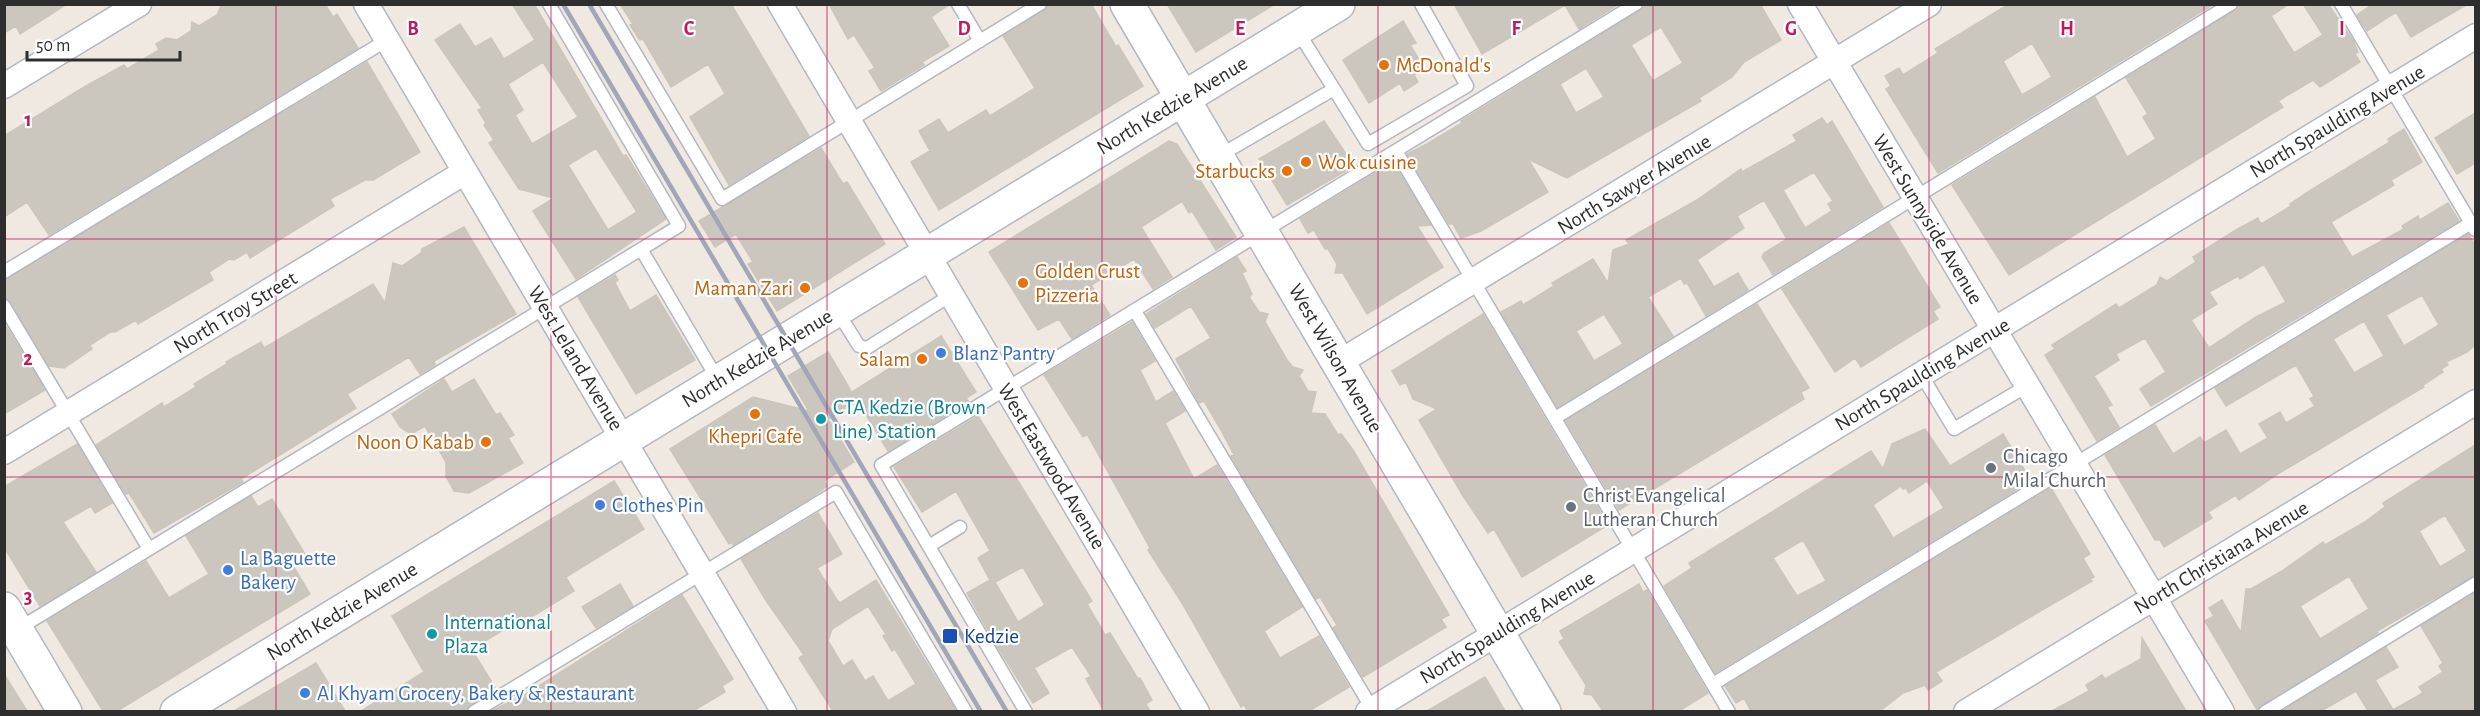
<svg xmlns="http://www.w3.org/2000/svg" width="2480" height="716" viewBox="0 0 2480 716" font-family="'Alegreya Sans',sans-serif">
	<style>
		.building { fill: #cbc7bf; stroke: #cbc5ba; stroke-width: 1.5; fill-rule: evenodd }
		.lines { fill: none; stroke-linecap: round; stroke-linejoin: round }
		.lane-casing { stroke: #b4b7c1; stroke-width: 15 }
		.street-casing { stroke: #b4b7c1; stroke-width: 27 }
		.secondary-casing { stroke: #b4b7c1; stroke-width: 36 }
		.lane { stroke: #fff; stroke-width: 12 }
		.street { stroke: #fff; stroke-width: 24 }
		.secondary { stroke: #fff; stroke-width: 33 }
		.rail { stroke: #a3a6b8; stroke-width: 4.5 }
		.grid { fill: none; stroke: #c2185b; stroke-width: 1.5; stroke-opacity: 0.55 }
		.food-dot { fill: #e8710a; stroke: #fff; stroke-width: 2 }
		.shop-dot { fill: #3f7fe0; stroke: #fff; stroke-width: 2 }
		.culture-dot { fill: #0f9aa8; stroke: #fff; stroke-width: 2 }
		.worship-dot { fill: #6b7280; stroke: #fff; stroke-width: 2 }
		.transit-dot { fill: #1a4fb4; stroke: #fff; stroke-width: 2 }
		.labels { text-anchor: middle; stroke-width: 4.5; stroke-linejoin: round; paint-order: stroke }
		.food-label { font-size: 21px; fill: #c56008; stroke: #fff; text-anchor: end }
		.street-label { font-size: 21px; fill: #2e2e2e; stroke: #fff }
		.shop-label { font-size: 21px; fill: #366cbe; stroke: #fff; text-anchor: start }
		.culture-label { font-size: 21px; fill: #0d838f; stroke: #fff; text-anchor: start }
		.worship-label { font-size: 21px; fill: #5b616d; stroke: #fff; text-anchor: start }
		.transit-label { font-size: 21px; fill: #164399; stroke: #fff; text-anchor: start }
		.grid-label { font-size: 20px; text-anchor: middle; font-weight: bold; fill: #c2185b; stroke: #fff; stroke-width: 4.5; stroke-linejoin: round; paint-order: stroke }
	</style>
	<rect width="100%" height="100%" fill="#efe9e1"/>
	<path class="building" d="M 4,4 L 67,4 L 20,34 L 16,26 L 4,33 Z
		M 222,4 L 325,4 L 333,17 L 337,14 L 358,48 L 49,235 L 27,202 L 4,217 L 4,136 L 86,86 L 124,65 L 127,69 L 159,50 L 156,44 L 166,38 L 177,40 L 191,31 L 192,22 L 199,26 L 217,15 Z
		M 512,4 L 534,4 L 623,156 L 626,155 L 666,219 L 576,279 L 533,211 L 554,198 L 519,189 L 489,143 L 494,140 L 484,125 L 486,123 L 478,110 L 482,108 L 435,40 L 460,24 L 475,47 L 491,38 L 504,59 L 535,40 ZM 543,62 L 578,117 L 532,144 L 515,115 L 523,110 L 508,84 ZM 596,148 L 637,212 L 608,230 L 568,165 Z
		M 620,4 L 731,4 L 809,136 L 729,185 L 690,117 L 725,94 L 708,64 L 671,87 L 643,39 L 640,40 L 630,25 L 633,24 Z
		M 829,4 L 950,4 L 931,17 L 949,46 L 922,62 L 924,65 L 881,91 L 869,71 L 875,68 L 854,35 L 848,39 Z
		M 1050,4 L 1091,4 L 1116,47 L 1118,45 L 1143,86 L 939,210 L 911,162 L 930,151 L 919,131 L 939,119 L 948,133 L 986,110 L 990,116 L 1035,88 L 1003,36 L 1044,11 Z
		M 1167,4 L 1275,4 L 1196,52 Z
		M 1454,4 L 1619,4 L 1579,29 L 1565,5 L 1482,54 Z
		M 1644,4 L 1760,4 L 1781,40 L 1744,62 L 1732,77 L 1699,98 L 1701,101 L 1567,178 L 1528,159 L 1548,192 L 1481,231 L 1461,238 L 1453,224 L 1449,224 L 1407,154 L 1427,144 L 1462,123 L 1461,121 L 1640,11 ZM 1661,27 L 1683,63 L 1653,81 L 1631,45 ZM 1586,68 L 1604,97 L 1576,113 L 1560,84 Z
		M 2009,4 L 2214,4 L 1938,173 L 1886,89 L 1891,86 L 1885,76 L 1899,68 L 1903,75 L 1938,53 L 1935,49 ZM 2032,43 L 2052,77 L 2022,95 L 2003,61 Z
		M 2239,4 L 2289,4 L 2271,16 L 2294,53 L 2323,35 L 2303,4 L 2328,4 L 2353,40 L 2358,52 L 2355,54 L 2360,62 L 2320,87 L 2313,80 L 2278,101 L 2283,107 L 2009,275 L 1952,185 L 2095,97 L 2127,157 L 2156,139 L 2143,117 L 2148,114 L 2126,78 L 2235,11 Z
		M 2373,4 L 2468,4 L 2411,37 L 2396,12 L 2367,31 L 2357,15 Z
		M 1403,21 L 1416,43 L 1410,45 L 1425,69 L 1414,75 L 1418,82 L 1404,91 L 1400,83 L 1369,103 L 1343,60 Z
		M 367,62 L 420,152 L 373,180 L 365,180 L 330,199 L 334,206 L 250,258 L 247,252 L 234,260 L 229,259 L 209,272 L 213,280 L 138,324 L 136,320 L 115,332 L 110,332 L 90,345 L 92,349 L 64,368 L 49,366 L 11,302 L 4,298 L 4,280 Z
		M 2475,113 L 2475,163 L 2457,174 L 2435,138 Z
		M 1822,118 L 1827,125 L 1832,121 L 1883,207 L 1773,275 L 1762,257 L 1764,253 L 1787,239 L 1764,200 L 1737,216 L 1744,228 L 1697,260 L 1714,287 L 1738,273 L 1748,290 L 1706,316 L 1687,283 L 1684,284 L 1681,278 L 1648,297 L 1673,336 L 1557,407 L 1501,312 L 1521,301 L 1523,305 L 1554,286 L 1552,283 L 1593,259 L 1608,283 L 1613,250 L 1629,244 L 1626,240 L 1697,200 L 1741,169 L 1742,172 L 1797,141 L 1793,135 ZM 1814,172 L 1833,201 L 1828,204 L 1832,211 L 1805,228 L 1783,190 ZM 1604,314 L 1623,344 L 1594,361 L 1576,331 Z
		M 1324,121 L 1354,166 L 1287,205 L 1259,159 Z
		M 2404,129 L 2422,162 L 2391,180 L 2394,185 L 2331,222 L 2352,257 L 2404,229 L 2402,226 L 2418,216 L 2420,220 L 2448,203 L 2459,221 L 2151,406 L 2140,389 L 2166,372 L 2145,338 L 2116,354 L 2119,360 L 2094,376 L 2112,405 L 2107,407 L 2119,427 L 2097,441 L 2045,355 L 2055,349 L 2052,345 L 2116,304 L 2119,308 L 2157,285 L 2160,277 L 2167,281 L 2196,262 L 2193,257 L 2236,230 L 2258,218 L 2260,223 L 2263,223 L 2291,206 L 2290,204 L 2311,190 L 2390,142 L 2388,139 ZM 2264,264 L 2286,302 L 2256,317 L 2209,348 L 2191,320 L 2217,304 L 2209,292 L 2238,276 L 2240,279 Z
		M 1169,141 L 1177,144 L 1236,237 L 1216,250 L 1192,211 L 1189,213 L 1182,201 L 1141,227 L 1172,277 L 1153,289 L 1134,259 L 1091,285 L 1110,315 L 1072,339 L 1059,319 L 1038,330 L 989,252 Z
		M 821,148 L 843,184 L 847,182 L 885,244 L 777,311 L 748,264 L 753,262 L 736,234 L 715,247 L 699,221 Z
		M 1393,162 L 1431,225 L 1417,226 L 1443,267 L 1367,314 L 1343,273 L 1335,273 L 1337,264 L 1328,249 L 1325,249 L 1314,230 L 1308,233 L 1300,219 Z
		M 1889,223 L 1940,307 L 1933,311 L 1938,319 L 1861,367 L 1855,358 L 1835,372 L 1782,289 Z
		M 464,227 L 516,314 L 434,361 L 435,365 L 420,374 L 409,357 L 347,394 L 356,408 L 241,479 L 243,482 L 154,533 L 129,493 L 126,494 L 96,445 L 162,403 L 164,407 L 196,387 L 194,384 L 227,364 L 226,362 L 261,342 L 264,348 L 373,284 L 385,303 L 393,263 L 402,266 L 421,253 L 422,249 Z
		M 2468,234 L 2475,245 L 2475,345 L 2467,352 L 2446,362 L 2448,365 L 2441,369 L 2443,372 L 2423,385 L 2424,387 L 2281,472 L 2239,500 L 2236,495 L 2208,512 L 2212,518 L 2164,547 L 2160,540 L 2155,540 L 2105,455 L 2155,425 L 2173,454 L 2200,437 L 2204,443 L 2226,430 L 2240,454 L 2268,438 L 2259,424 L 2280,412 L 2286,423 L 2315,406 L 2310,399 L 2314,396 L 2296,365 L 2226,406 L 2215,388 ZM 2422,295 L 2439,325 L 2404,346 L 2386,315 ZM 2364,321 L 2384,356 L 2354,373 L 2333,339 Z
		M 1237,257 L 1246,271 L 1242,273 L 1252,294 L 1249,297 L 1259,312 L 1268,314 L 1265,322 L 1287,360 L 1293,367 L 1303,370 L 1299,376 L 1308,391 L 1316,392 L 1311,413 L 1325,414 L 1338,435 L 1341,434 L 1353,450 L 1449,615 L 1441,619 L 1446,627 L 1363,677 L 1333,628 L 1337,625 L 1320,597 L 1316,599 L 1231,456 L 1234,455 L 1221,430 L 1204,401 L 1199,403 L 1176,359 L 1211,338 L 1191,306 L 1155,328 L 1146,314 Z
		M 615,275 L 618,280 L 615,283 L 630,311 L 656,295 L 695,360 L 636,394 L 578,297 Z
		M 1757,304 L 1809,388 L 1801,392 L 1804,399 L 1619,510 L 1566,421 Z
		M 1483,314 L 1608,525 L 1522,577 L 1494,529 L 1488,533 L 1463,496 L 1419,420 L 1437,409 L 1413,399 L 1406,382 L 1400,385 L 1392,371 Z
		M 1132,322 L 1155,361 L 1140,370 L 1156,402 L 1173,391 L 1185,411 L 1165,423 L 1194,479 L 1217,465 L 1302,607 L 1264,631 L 1280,658 L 1319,636 L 1349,687 L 1309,711 L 1248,711 L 1244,705 L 1241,707 L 1182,603 L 1148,550 L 1150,548 L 1087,434 L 1083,437 L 1044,375 Z
		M 4,323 L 45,390 L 4,414 Z
		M 941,336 L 976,392 L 966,398 L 969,402 L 888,451 L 852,392 Z
		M 828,352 L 857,401 L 828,419 L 854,462 L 824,481 L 827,486 L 809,499 L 733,545 L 732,542 L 729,544 L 670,449 L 753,397 L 809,411 L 788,376 Z
		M 444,379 L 452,392 L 474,379 L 496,415 L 500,413 L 514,435 L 508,438 L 523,463 L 469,493 L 454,491 L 446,476 L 446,462 L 425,426 L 411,434 L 400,427 L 392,414 Z
		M 978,416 L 1092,601 L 1087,604 L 1105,635 L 1110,633 L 1138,679 L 1140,678 L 1152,700 L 1146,704 L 1150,711 L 1104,711 L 1086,679 L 1091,676 L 1072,647 L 1034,668 L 1049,693 L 1033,703 L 995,643 L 967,593 L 990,580 L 978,558 L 990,551 L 956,491 L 922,512 L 894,467 ZM 1023,567 L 1045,605 L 1018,622 L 995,582 Z
		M 1925,429 L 1950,466 L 2003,434 L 2031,481 L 1715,673 L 1664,586 L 1692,568 L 1689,563 L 1871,451 L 1883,469 L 1892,444 ZM 1927,481 L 1944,508 L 1893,538 L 1873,505 L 1901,486 L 1903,489 L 1906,488 L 1909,493 ZM 1803,540 L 1826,581 L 1797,596 L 1773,558 Z
		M 77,444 L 112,503 L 95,513 L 91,506 L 63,522 L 96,572 L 40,606 L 4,547 L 4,487 Z
		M 2475,445 L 2475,575 L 2377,631 L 2378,633 L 2261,705 L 2257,710 L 2205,621 L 2214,616 L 2209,608 L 2222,600 L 2241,633 L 2246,589 L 2251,589 L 2282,571 L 2323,542 L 2325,545 L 2365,522 L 2385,507 L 2383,503 ZM 2445,515 L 2467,551 L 2440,567 L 2419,531 ZM 2349,576 L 2369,609 L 2320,639 L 2300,606 Z
		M 614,481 L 644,529 L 566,577 L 574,591 L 525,621 L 523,618 L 485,641 L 487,644 L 473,652 L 496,689 L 470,705 L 466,711 L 361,711 L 424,672 L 392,616 Z
		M 2051,488 L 2090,554 L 2083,558 L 2094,577 L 2090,579 L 2092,581 L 1936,672 L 1942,681 L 1928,690 L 1925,685 L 1903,693 L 1880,711 L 1751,711 L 1744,698 L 1736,703 L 1725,686 Z
		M 251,496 L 258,507 L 272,499 L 306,556 L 292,564 L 310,594 L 117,711 L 103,711 L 47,621 L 146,561 L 169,598 L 209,574 L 186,536 Z
		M 818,513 L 842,554 L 817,568 L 837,600 L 840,603 L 876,580 L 956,711 L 833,711 L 799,658 L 804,655 L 765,599 L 741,559 ZM 868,606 L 886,634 L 883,636 L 892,651 L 895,649 L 916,684 L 888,701 L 873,676 L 865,681 L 852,660 L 843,666 L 828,641 L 832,629 Z
		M 620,584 L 633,606 L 596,628 L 582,607 Z
		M 1639,584 L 1643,592 L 1647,590 L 1708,693 L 1679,711 L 1603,711 L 1592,695 L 1584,694 L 1586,685 L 1559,642 L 1564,639 L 1560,631 Z
		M 2475,593 L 2475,711 L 2368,711 L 2356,691 L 2321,711 L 2282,711 L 2386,647 L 2398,667 L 2375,680 L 2393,710 L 2423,693 L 2419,687 L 2443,672 L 2439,666 L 2443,663 L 2421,626 Z
		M 682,595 L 733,679 L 722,686 L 725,692 L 693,711 L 491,711 L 528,693 Z
		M 2142,638 L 2186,711 L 2052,711 L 2089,691 L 2086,685 L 2102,675 L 2105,679 L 2141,659 Z
		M 316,663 L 345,711 L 234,711 L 277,686 Z
		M 4,674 L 27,711 L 4,711 Z
		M 1485,677 L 1505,711 L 1427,711 Z"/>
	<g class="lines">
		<g class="lane-casing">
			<path id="lane" d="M 606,4 L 722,199 L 1040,4
				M 958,4 L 980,41
				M 2341,4 L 2475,230
				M 1334,89 L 1368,144 L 1467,86 L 1421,4
				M 1396,151 L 1729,712
				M 1217,157 L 1334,89 L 1297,30
				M 641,249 L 718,380
				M 4,272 L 387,40
				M 4,306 L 149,549
				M 837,311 L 859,346 L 867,348 L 951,295
				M 1135,311 L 1374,712
				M 1921,374 L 1954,429 L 2027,386
				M 1555,418 L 2231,4
				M 929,546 L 960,527
				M 18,629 L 679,226 L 549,4
				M 1713,684 L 2471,223
				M 474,712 L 836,492 L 966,712
				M 1026,712 L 881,465 L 1636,4
				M 2265,712 L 2476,583"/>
		</g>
		<g class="street-casing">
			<path id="street" d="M 366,4 L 784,712
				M 780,4 L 1197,712
				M 1800,4 L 2222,712
				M 4,86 L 139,4
				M 1338,363 L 1929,4
				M 4,452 L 465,172
				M 1368,712 L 2476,36
				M 1966,712 L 2476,402"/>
		</g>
		<g class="secondary-casing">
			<path id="secondary" d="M 1127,4 L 1544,712
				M 4,609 L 65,712
				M 177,712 L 1338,4"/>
		</g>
		<use href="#lane" class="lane"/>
		<use href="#street" class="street"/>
		<use href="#secondary" class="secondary"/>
		<path class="rail" d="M 563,4 L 981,712
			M 589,4 L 1007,712"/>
	</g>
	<path class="grid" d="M 276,4 L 276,712M 551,4 L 551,712M 827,4 L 827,712M 1102,4 L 1102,712M 1378,4 L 1378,712M 1653,4 L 1653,712M 1929,4 L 1929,712M 2204,4 L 2204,712M 4,239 L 2476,239M 4,477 L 2476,477"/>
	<g class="food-dot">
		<circle cx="1384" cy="65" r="6"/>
		<circle cx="1306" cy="162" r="6"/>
		<circle cx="1287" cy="171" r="6"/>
		<circle cx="1023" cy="283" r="6"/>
		<circle cx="805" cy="288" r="6"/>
		<circle cx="922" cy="359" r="6"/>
		<circle cx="755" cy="414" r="6"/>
		<circle cx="486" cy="442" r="6"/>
	</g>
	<g class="shop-dot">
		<circle cx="941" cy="353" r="6"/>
		<circle cx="600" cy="505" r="6"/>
		<circle cx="228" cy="570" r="6"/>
		<circle cx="305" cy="693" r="6"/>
	</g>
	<g class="culture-dot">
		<circle cx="821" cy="419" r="6"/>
		<circle cx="432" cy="634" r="6"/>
	</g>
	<g class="worship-dot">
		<circle cx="1991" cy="468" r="6"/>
		<circle cx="1571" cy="507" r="6"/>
	</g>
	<rect class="transit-dot" x="942" y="628" width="16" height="16" rx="3"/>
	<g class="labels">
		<g class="food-label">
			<text x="1396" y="72" text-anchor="start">McDonald's</text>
			<text x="1318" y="169" text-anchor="start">Wok cuisine</text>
			<text x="1275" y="178">Starbucks</text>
			<text x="1035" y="278" text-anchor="start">Golden Crust<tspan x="1035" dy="24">Pizzeria</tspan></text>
			<text x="793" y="295">Maman Zari</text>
			<text x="910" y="366">Salam</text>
			<text x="755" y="443" text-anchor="middle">Khepri Cafe</text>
			<text x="474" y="449">Noon O Kabab</text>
		</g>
		<g class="street-label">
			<text transform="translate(1172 105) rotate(-31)" y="7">North Kedzie Avenue</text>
			<text transform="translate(2337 121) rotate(-31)" y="7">North Spaulding Avenue</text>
			<text transform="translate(1634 184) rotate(-31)" y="7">North Sawyer Avenue</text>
			<text transform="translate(1928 219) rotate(59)" y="7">West Sunnyside Avenue</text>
			<text transform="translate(235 312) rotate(-31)" y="7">North Troy Street</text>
			<text transform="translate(576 358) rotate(59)" y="7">West Leland Avenue</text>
			<text transform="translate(757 358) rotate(-31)" y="7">North Kedzie Avenue</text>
			<text transform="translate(1336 358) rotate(60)" y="7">West Wilson Avenue</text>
			<text transform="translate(1922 374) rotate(-31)" y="7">North Spaulding Avenue</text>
			<text transform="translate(1052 466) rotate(59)" y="7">West Eastwood Avenue</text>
			<text transform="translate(2221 557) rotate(-31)" y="7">North Christiana Avenue</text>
			<text transform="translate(342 611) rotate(-31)" y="7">North Kedzie Avenue</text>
			<text transform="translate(1507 627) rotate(-31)" y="7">North Spaulding Avenue</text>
		</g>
		<g class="shop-label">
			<text x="953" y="360">Blanz Pantry</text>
			<text x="612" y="512">Clothes Pin</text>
			<text x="240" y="565">La Baguette<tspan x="240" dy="24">Bakery</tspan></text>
			<text x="317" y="700">Al Khyam Grocery, Bakery &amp; Restaurant</text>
		</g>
		<g class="culture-label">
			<text x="833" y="414">CTA Kedzie (Brown<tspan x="833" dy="24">Line) Station</tspan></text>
			<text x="444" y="629">International<tspan x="444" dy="24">Plaza</tspan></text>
		</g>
		<g class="worship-label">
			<text x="2003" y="463">Chicago<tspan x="2003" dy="24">Milal Church</tspan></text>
			<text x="1583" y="502">Christ Evangelical<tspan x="1583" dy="24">Lutheran Church</tspan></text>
		</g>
		<g class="transit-label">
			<text x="964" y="643">Kedzie</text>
		</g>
	</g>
	<g class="grid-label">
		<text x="413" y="35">B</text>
		<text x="689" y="35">C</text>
		<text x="964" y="35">D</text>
		<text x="1240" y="35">E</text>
		<text x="1516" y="35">F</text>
		<text x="1791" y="35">G</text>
		<text x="2067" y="35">H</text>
		<text x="2342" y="35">I</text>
		<text x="28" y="126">1</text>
		<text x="28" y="365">2</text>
		<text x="28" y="603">3</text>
	</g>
	<rect width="2480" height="716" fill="none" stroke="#2e2e2e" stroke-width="12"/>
	<path d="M27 51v9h153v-9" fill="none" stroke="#2e2e2e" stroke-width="3"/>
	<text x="36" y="51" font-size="18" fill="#2e2e2e" stroke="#ffffff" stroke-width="4.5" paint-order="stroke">50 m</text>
</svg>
